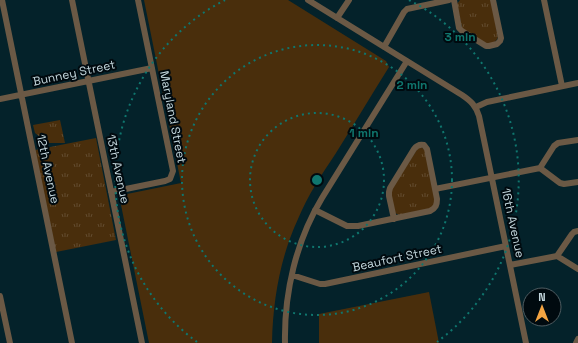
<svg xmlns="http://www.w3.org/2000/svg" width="578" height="343" viewBox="0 0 578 343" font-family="'Space Grotesk',sans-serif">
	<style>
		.grass { fill: #492e0c }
		.park { fill: url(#park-tufts) }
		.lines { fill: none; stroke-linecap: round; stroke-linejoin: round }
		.minor { stroke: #6b5945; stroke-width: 6 }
		.ring { fill: none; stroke: #0f766e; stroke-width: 2; stroke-dasharray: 2 4 }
		.labels { text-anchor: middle; stroke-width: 4; stroke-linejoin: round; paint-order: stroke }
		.street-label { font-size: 12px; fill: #c3d7dd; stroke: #000a0f }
		.centre { fill: #0f766e; stroke: #000a0f; stroke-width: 2 }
		.ring-label { font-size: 12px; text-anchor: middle; font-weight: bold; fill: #0f766e; stroke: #000a0f; stroke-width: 4; stroke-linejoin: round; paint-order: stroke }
	</style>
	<defs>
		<pattern id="park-tufts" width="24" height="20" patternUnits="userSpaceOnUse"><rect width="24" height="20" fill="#492e0c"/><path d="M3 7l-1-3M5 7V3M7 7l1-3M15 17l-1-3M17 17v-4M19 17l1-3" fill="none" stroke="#624c2f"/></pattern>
	</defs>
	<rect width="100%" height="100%" fill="#04222a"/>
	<path class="grass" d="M 144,0 L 288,0 L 386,61 L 389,67 C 371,96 354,124 336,153 C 322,174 308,195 298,219 C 280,258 273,300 272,343 L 149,343 L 120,200 L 122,195 L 181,183 Z
		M 429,292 L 439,343 L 319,343 L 319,314 Z"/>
	<path class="park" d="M 460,0 L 491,0 L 498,37 C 496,42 492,45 486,43 C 481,43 466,31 462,28 L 457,4 Z
		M 60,120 L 65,143 L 48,143 L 35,133 L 33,125 Z
		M 96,138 L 116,240 L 56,252 L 35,150 Z
		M 421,147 L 425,150 L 435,200 L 433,208 L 399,215 L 395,213 L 391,195 L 391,190 L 418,148 Z"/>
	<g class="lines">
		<path class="minor" d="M 2,0 L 72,343
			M 72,0 L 142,343
			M 308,0 L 462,95 C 471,101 476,106 479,116 L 526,343
			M 454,0 L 459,28 L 462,31 L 486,46 L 489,46 L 497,44 L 500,41 L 501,38 L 493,0
			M 544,0 L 562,86
			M 337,18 L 349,0
			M 384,47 L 404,12 L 407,9 L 449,0
			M 0,99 L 152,68
			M 476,107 L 487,102 L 578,83
			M 540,168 L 560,183 L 564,184 L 578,182
			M 435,189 L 540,168 L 554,146 L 558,143 L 578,140
			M 111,192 L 165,181 L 170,179 L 173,171 L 138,0
			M 315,210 L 347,226 L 358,226 L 430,211 C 436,208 437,205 437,199 L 427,149 L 424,145 C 420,144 417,145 414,149 L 390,188 L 389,192 L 389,196 L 394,219
			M 557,256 L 578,269
			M 510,265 L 557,256 L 572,234 L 574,232 L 578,231
			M 292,275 L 320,284 L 325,284 L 506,246
			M 0,296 L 10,343
			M 285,343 C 284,293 296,241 322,198 L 407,61
			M 576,343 L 578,339"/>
	</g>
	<g class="ring">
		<circle cx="317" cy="180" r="67"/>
		<circle cx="317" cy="180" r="135"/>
		<path d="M197 342A202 202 0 0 1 225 0M409 0A202 202 0 0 1 437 342"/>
	</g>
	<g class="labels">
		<g class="street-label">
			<text transform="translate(74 73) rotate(-12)" y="4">Bunney Street</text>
			<text transform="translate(173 117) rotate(79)" y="4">Maryland Street</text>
			<text transform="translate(48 169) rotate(78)" y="4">12th Avenue</text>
			<text transform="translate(118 169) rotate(78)" y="4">13th Avenue</text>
			<text transform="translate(513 223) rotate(78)" y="4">16th Avenue</text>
			<text transform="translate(397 258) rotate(-12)" y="4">Beaufort Street</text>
		</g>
	</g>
	<circle cx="317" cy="180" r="6" class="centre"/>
	<g class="ring-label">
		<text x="460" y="41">3 min</text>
		<text x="412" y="89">2 min</text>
		<text x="364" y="137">1 min</text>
	</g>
	<g transform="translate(542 307)"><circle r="19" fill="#000a0f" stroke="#4e5c61"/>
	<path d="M0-3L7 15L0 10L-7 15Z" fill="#f3a442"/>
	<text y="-6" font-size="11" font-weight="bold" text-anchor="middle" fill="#c3d7dd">N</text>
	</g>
</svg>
